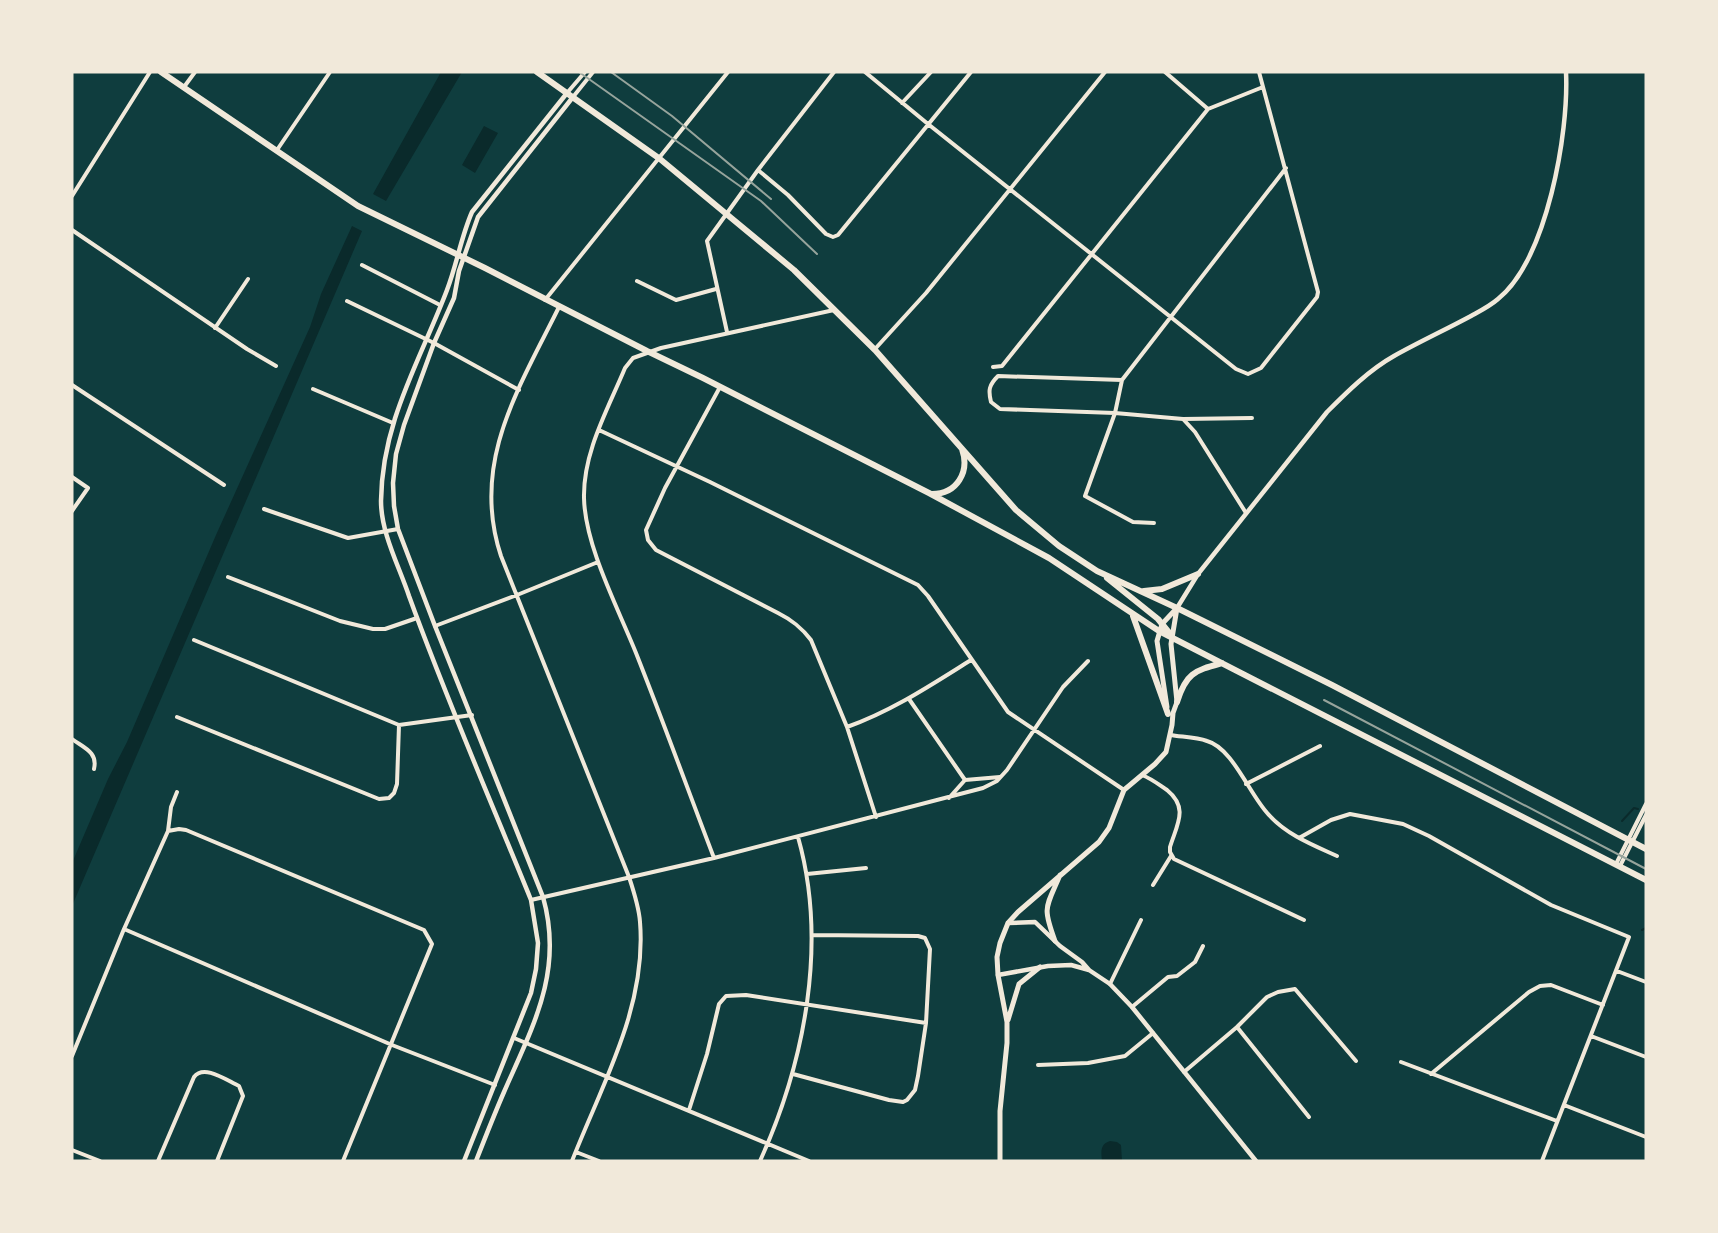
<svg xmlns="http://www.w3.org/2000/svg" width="1718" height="1233" viewBox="0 0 1718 1233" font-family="'Noto Sans',sans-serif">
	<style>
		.water { fill: #0a2a2b }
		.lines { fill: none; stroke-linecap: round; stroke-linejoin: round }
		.stream { stroke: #0a2a2b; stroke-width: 2 }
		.minor { stroke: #f1e9da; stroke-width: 4 }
		.tertiary { stroke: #f1e9da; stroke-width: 4.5 }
		.secondary { stroke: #f1e9da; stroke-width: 5 }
		.primary { stroke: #f1e9da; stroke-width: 6 }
		.rail { stroke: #97a49c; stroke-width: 2 }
	</style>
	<rect width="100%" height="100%" fill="#0f3d3e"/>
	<path class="water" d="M 441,72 L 462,72 L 386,201 L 373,194 Z
		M 484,126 L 498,133 L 475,173 L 462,165 Z
		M 352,226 L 362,231 L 72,906 L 72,863 L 108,779 L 127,742 L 216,535 L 310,327 L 321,294 Z
		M 1110,1141 L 1117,1142 L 1121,1145 L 1122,1161 L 1102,1161 C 1101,1152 1100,1144 1110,1141 Z"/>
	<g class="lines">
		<path class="stream" d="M 1622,821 L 1634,808 L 1638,809
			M 1642,930 L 1646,928"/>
		<path class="minor" d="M 865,72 L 928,124 L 1236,369 L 1248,374 L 1261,368 L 1317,297 L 1318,292 L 1259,72
			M 1165,72 L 1208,109
			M 184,87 L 195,72
			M 567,93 L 585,72
			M 573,97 L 593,72
			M 902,103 L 931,72
			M 277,150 L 330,72
			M 758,170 L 788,195 L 826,234 L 833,237 L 838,235 L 971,72
			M 72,196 L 150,72
			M 72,230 L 247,349 L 276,366
			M 362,265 L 440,305
			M 637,281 L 676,300 L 716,289
			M 545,300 L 728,72
			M 347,301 L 434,343 L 519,390
			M 559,307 C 519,388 470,463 501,556 L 629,877 C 634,892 639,907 640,922 C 647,1007 602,1084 572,1161
			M 215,328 L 248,279
			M 727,332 L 707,241 L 758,170 L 834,72
			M 875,349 L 926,293 L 1105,72
			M 993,367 L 1002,366 L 1208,109 L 1263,87
			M 1122,380 L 998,376 C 989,385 988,390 991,402 L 1000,409 L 1115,413 L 1183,419 L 1252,418
			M 72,385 L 224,485
			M 720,387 L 665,488 L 646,530 L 648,540 L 656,550 L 778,613 C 792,620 801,627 811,640 L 847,727 L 876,817
			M 313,389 L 393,423
			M 1183,419 L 1195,432 L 1246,513
			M 599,430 L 710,482 L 918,585 L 928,596 L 1008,712 L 1124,790
			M 72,477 L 88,488 L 72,511
			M 264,509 L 348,538 L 398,529
			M 1154,523 L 1133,522 L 1085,496 L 1115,413 L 1122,380 L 1286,168
			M 228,577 L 340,621 L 373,629 L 385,629 L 417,618
			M 435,626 L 517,595 L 598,562
			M 194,640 L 399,725 L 472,715
			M 909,699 L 965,780
			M 177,717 L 379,799 L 389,798 L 394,793 L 397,784 L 399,725
			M 847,727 C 892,711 931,685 971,660
			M 1170,735 C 1182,737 1196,737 1207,741 C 1233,748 1250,796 1269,815 C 1287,835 1313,845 1337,856
			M 72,739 C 84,748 98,752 94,769
			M 1142,775 C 1152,779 1158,784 1167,790 C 1189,808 1177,824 1170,847 L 1170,852 L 1174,859 L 1304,920
			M 1246,784 L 1320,746
			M 949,798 L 965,780 L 1000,777
			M 168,831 L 179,829 L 186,830 L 424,930 L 432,944 L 343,1161
			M 1299,838 L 1331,820 L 1350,814 L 1403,824 L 1429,836 L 1551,905 L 1629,937 L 1542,1161
			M 714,858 C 688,790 663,721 636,653 C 618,608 585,546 584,498 C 583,452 608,409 625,368 L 633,358 L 661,348 L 834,310
			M 1616,864 L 1646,804
			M 1620,866 L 1646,815
			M 807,874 L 866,868
			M 1153,885 L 1171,856
			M 531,900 L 714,858 L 983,788 L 997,781 L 1007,770 L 1063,687 L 1088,661
			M 124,929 L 392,1045 L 495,1085
			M 1617,971 L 1646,982
			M 1110,984 L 1141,920
			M 1132,1007 L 1168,977 L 1177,976 L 1195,962 L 1203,946
			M 1237,1027 L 1309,1117
			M 1591,1036 L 1646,1057
			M 514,1038 L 809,1161
			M 72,1056 L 124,929 L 168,831 L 171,807 L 177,792
			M 1401,1062 L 1557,1121
			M 1038,1065 L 1088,1063 L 1125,1056 L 1153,1033
			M 1184,1072 L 1237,1027 L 1267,997 L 1278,992 L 1295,989 L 1356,1061
			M 793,1074 L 889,1100 L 903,1102 L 907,1100 L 915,1090 L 918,1076 L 926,1023 L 930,949 L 925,938 L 918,936 L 812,935
			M 1431,1074 L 1529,992 L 1540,986 L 1551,985 L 1603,1005
			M 1564,1105 L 1646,1137
			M 689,1110 L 707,1054 L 719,1004 L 726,996 L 746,995 L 926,1023
			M 72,1150 L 100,1161
			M 576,1152 L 599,1161
			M 158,1161 L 194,1077 C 204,1064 226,1080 239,1086 L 243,1096 L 217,1161
			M 760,1161 C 805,1062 828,943 798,837"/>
		<path class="tertiary" d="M 1177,608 L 1198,574 L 1327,412 C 1347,392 1369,370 1394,356 C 1419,342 1445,330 1471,316 C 1480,311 1490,306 1498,299 C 1547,259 1569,133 1566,72
			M 1008,923 L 1035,922 L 1060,946 L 1082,962 L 1089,970 L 1110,984 L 1132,1007 L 1256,1161
			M 998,975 L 1048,966 L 1071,965 L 1089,970
			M 464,1161 L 531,993 L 536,969 L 538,943 L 531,900 C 490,799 446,698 409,596 C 399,566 381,533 381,501 C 382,421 420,361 447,290 C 457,264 461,237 472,212 L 567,93
			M 476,1161 C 485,1138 494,1115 504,1092 C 533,1026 564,971 543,897 L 435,626 L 398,529 L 394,506 L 393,483 L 396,454 L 404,425 L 434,343 L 454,298 L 459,271 L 478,217 L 573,97"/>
		<path class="secondary" d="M 1167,707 L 1157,641 L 1162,624 L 1176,609
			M 1055,941 C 1042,906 1046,908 1060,875
			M 1008,1020 L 1019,984 L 1040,967
			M 1000,1161 L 1000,1111 L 1007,1043 L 1007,1022 L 998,975 L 997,957 L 1000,943 L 1008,923 L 1018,912 L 1099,842 L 1109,828 L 1124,790 L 1155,764 L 1166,752 L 1172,725 L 1173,713 L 1177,702 L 1171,644 L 1177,608"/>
		<path class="primary" d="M 161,72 L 358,206 L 485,268 L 647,351 L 703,378 L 929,493 L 1049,558 L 1159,631 L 1646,880
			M 537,72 L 660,159 L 794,270 L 875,350 L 1016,510 L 1059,546 L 1097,571 L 1177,608 L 1332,685 L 1646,849
			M 932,494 C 957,494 970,472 962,449
			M 1107,578 L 1158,619 L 1171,635
			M 1144,591 L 1162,589 L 1198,574
			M 1133,616 L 1168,714
			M 1177,702 C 1186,673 1194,671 1222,663"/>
		<path class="rail" d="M 579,72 L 761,201 L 817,254
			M 611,72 L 672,116 L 771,199
			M 1324,700 L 1646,869"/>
	</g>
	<rect width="1718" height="1233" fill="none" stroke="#f1e9da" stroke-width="147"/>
</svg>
